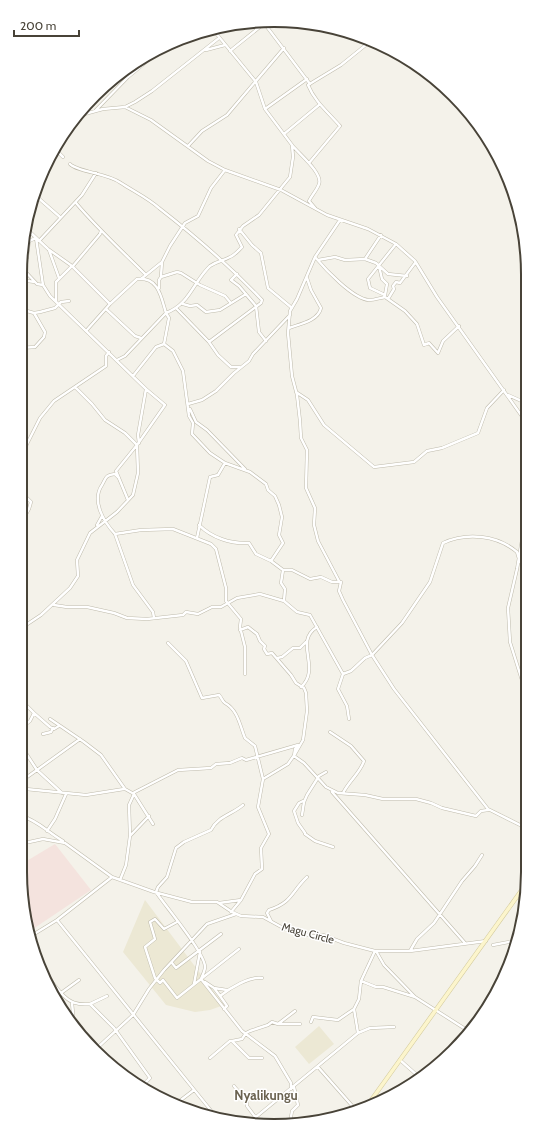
<svg xmlns="http://www.w3.org/2000/svg" width="548" height="1146" viewBox="0 0 548 1146" font-family="Cabin,sans-serif">
	<style>
		.education { fill: #ece8d4 }
		.medical { fill: #f4e3de }
		.lines { fill: none; stroke-linecap: round; stroke-linejoin: round }
		.minor-casing { stroke: #bfbbac; stroke-width: 3.5 }
		.secondary-casing { stroke: #d2c99b; stroke-width: 4.5 }
		.minor { stroke: #fff; stroke-width: 2.5 }
		.secondary { stroke: #fcf5cc; stroke-width: 3.5 }
		.labels { text-anchor: middle; stroke-width: 3; stroke-linejoin: round; paint-order: stroke }
		.street-label { font-size: 11px; fill: #484338; stroke: #fff }
		.quarter-label { font-size: 13px; font-weight: bold; fill: #6a6250; stroke: #fff }
		.rim { fill: none; stroke: #484338; stroke-width: 2 }
	</style>
	<rect width="100%" height="100%" fill="#f4f2ea"/>
	<path class="education" d="M 145,900 L 224,1005 L 210,1010 L 195,1012 L 166,1005 L 123,952 Z
		M 319,1026 L 334,1044 L 309,1064 L 295,1047 Z"/>
	<path class="medical" d="M 55,844 L 91,890 L 30,931 L 20,865 Z"/>
	<g class="lines">
		<g class="minor-casing">
			<path id="minor" d="M 264,23 L 310,84
				M 206,50 L 225,45
				M 230,51 L 266,22
				M 125,107 L 151,120 L 208,161 L 225,170 L 281,190 L 327,215 L 368,229 L 396,244 L 415,261 L 437,297 L 526,422
				M 265,109 L 307,79
				M 96,110 L 128,77 L 157,53
				M 81,115 L 103,109 L 125,107 L 135,102 L 152,91 L 219,38
				M 284,134 L 319,105
				M 292,145 C 299,154 323,173 319,184 C 317,190 312,195 309,201 L 315,208
				M 188,146 L 202,131 L 227,115 L 284,48
				M 57,151 L 63,157
				M 309,163 L 340,126 C 328,112 315,102 308,85 L 341,65 L 372,40
				M 70,164 C 77,172 108,173 121,183 C 133,191 148,198 159,208 C 195,236 230,266 262,300 L 261,303 L 209,342
				M 36,196 L 60,217
				M 76,203 C 97,228 122,251 146,275
				M 239,229 L 252,245 L 261,253 L 268,288 L 292,308
				M 29,231 L 48,249 L 72,266 L 110,304 L 86,331
				M 381,235 L 365,259 L 376,263 L 388,274 L 407,276
				M 39,241 L 82,195 L 96,173
				M 49,250 L 59,278
				M 315,257 C 325,269 353,299 369,300 C 374,300 380,298 385,297 L 405,311 L 417,324 L 424,345 L 429,343 L 438,353 L 443,341 L 459,326
				M 23,260 L 27,258 L 29,241 L 36,238 L 43,285
				M 318,260 L 335,257 L 345,260 L 365,259
				M 73,266 L 100,234 L 101,231
				M 379,266 L 382,279 L 387,284 L 385,295
				M 21,267 L 37,284 L 43,285 L 50,296 L 146,389 L 138,435 L 139,443
				M 237,274 L 231,280 L 239,286 L 256,306 L 259,332 L 266,341
				M 161,276 L 162,262
				M 141,279 L 162,262 L 170,246 L 185,223 L 198,216 L 211,188 L 225,170
				M 20,280 L 35,282
				M 159,288 L 159,280 L 161,277 L 177,272 L 181,273 L 200,285 L 225,296 L 230,302
				M 384,297 L 385,295 L 370,288 L 368,279 L 396,244
				M 388,299 L 394,289 L 393,286 L 396,282 L 400,283 L 415,263
				M 56,301 L 56,282 L 72,266
				M 110,304 L 137,279 C 159,277 161,297 166,313 L 125,356 L 117,360
				M 183,304 L 190,306 L 197,305 L 206,312 L 220,310 L 246,294
				M 176,308 L 209,342 L 218,355 L 231,367 L 239,367
				M 20,309 L 34,313 L 40,312 L 55,308 L 61,302 L 69,301
				M 106,309 L 135,336 L 141,338
				M 289,328 C 300,324 318,321 321,308 L 311,290 L 307,278
				M 164,344 L 173,351 L 183,371 L 189,416 L 193,423 L 192,434 L 210,453 L 225,463 L 250,472 L 266,484 L 268,490 L 275,496 L 279,505 L 282,517 L 279,535 L 283,543 L 271,561
				M 20,348 L 35,347 L 44,337 L 45,332 L 34,313
				M 133,376 L 156,347 L 164,344 L 169,318 L 166,313 C 190,304 193,282 210,266 C 217,261 223,261 230,257 C 235,255 238,251 242,247 L 236,235 L 243,226 L 259,215 L 290,177 L 293,157 L 292,145 L 265,109 L 256,82 L 215,32
				M 75,387 L 92,404 L 105,420 L 125,433 L 137,445 L 116,471 L 128,500
				M 296,392 L 308,400 L 324,425 L 374,467 L 414,462 L 427,451 L 442,448 L 478,433 L 487,408 L 504,390
				M 508,395 L 526,403
				M 188,404 L 202,400 L 216,391 L 234,373 L 249,361 L 253,354 L 290,315
				M 190,409 L 196,422 L 207,430 L 245,469
				M 20,458 L 40,418 L 54,401 L 106,366 L 106,356 L 109,352
				M 118,477 L 115,474 C 105,475 106,478 102,485 C 91,501 104,522 115,534 L 141,530 L 173,529 L 211,544 L 216,549 L 226,588 L 226,601 L 241,619 L 240,627 L 245,647 L 245,674
				M 527,511 L 517,569 L 508,608 L 510,642 L 525,690 L 528,734
				M 20,525 L 29,509 L 31,502 L 20,491
				M 97,525 L 102,516
				M 199,525 C 212,538 231,544 249,543 L 256,554 L 271,561 L 283,570 L 292,570 L 310,579 L 321,577 L 332,582 L 341,582 L 339,591 L 343,600 L 372,655 L 394,689 L 488,809 L 528,829
				M 115,534 L 133,585 L 153,612 L 154,618
				M 197,538 L 210,477 L 218,475 L 225,463
				M 519,562 L 527,552
				M 283,570 L 281,583 L 285,589 L 284,601
				M 339,581 L 318,541 L 314,525 L 315,508 L 306,488 L 307,450 L 301,438 L 300,421 L 297,395 L 292,376 L 288,333 L 290,311 L 297,299 L 315,257 L 340,220
				M 54,605 L 67,607 L 87,607 L 114,613 L 127,618 L 147,619 L 183,615 L 186,612 L 198,614 L 212,607 L 221,607 L 237,598 L 260,594 L 284,601 L 297,612 L 310,615 L 343,674
				M 20,629 L 41,615 L 70,588 L 78,576 L 77,560 L 90,533 L 117,512 L 133,495 L 138,473 L 137,445 L 165,405 L 146,389
				M 20,640 L 26,647
				M 168,643 L 186,661 L 202,698 L 219,695 C 222,698 222,701 225,703 C 238,710 240,726 245,738 L 255,746 L 263,779
				M 277,658 L 282,657 L 293,648 L 300,648 L 306,642
				M 301,687 C 322,668 293,642 317,627
				M 20,696 L 20,691
				M 34,713 L 50,727 L 54,729 L 59,726
				M 50,719 L 84,742 L 101,755 L 125,789 L 134,794 L 153,824
				M 349,719 L 347,706 L 338,689 L 343,674 L 351,671 L 365,658 L 372,655 L 402,623 L 430,582 L 443,543 C 467,532 497,535 517,552 L 519,559
				M 20,729 L 30,721 L 34,713 L 25,704 L 20,701
				M 330,732 L 351,746 L 364,761 C 360,773 349,781 343,793
				M 43,734 L 51,732 L 53,728
				M 20,744 L 37,770 L 20,782
				M 300,745 L 295,749 L 294,756 L 304,763 L 326,787 L 338,793 L 365,795 L 383,799 L 416,799 L 431,803 L 442,808 L 476,816 L 481,811 L 488,810
				M 21,782 L 26,789 L 86,795 L 124,789
				M 20,790 L 26,789
				M 332,792 L 465,943
				M 62,793 L 37,770 L 80,739
				M 133,793 L 178,770 L 211,768 L 216,764 L 230,763 L 242,758 L 246,760 L 298,745
				M 20,815 C 40,822 46,831 63,841
				M 302,815 L 304,802
				M 47,831 L 55,819 L 66,794
				M 305,833 L 298,823 L 294,811 L 299,803 L 303,801 L 304,802 L 307,795 L 319,776 L 326,772
				M 305,834 L 315,841 L 333,847
				M 130,836 L 129,805 L 134,794
				M 20,844 L 43,839 L 65,843 L 112,877
				M 120,880 L 126,865 L 130,836 L 149,816
				M 219,903 L 241,900 L 255,874 L 262,869 L 261,848 L 269,834 L 258,807 L 263,779 L 288,764 L 295,754 L 303,740 L 307,711 L 306,693 L 304,688 L 296,683 L 291,675 L 272,653 L 267,654 L 264,649 L 265,646 L 260,641 L 257,634 L 248,627 L 240,630
				M 231,912 L 241,900
				M 57,920 L 112,877 L 154,892 L 192,902 L 217,902 L 232,912 L 241,916 L 263,917 L 285,929 L 313,936 L 323,935 L 344,943 L 375,951 L 410,951 L 486,941
				M 271,921 L 267,913 L 269,910 C 293,902 291,892 307,877
				M 177,922 L 164,929 L 155,919 L 150,922 L 155,939 L 145,947 L 155,978 L 160,983 L 163,980 L 177,998 L 201,979
				M 31,936 L 57,920 L 217,1118
				M 493,945 L 514,941
				M 239,949 L 201,979 C 202,976 205,971 205,967 C 205,953 166,907 156,892 L 158,887 L 167,877 L 176,848 L 184,842 L 211,830 C 218,816 233,814 243,805
				M 376,951 L 384,965 L 415,997
				M 410,951 L 417,939 L 434,923 L 462,881 L 475,866 L 482,855
				M 172,963 L 176,968 L 221,934
				M 42,970 L 61,993 L 57,997
				M 201,979 L 242,1031 L 275,1056 L 291,1083 L 291,1089
				M 79,980 L 61,993 C 70,1003 77,1005 90,1004 L 114,1028 L 150,1078 L 141,1087
				M 361,981 L 376,987 L 383,987 L 415,997 L 470,1032
				M 205,982 L 214,988 L 227,990
				M 194,984 L 200,952
				M 214,988 L 220,996
				M 90,1004 L 107,996
				M 224,1009 L 227,1006 L 220,996 C 230,988 250,976 262,978
				M 311,1022 L 313,1017 L 338,1020 L 354,1009
				M 71,1023 L 73,1013 L 72,1003
				M 278,1024 L 300,1024
				M 358,1033 L 354,1009 L 359,999 L 361,981 L 375,951
				M 232,1041 L 242,1039 L 246,1033 L 250,1031 L 268,1025 L 272,1022 L 278,1024 L 295,1011
				M 97,1048 L 133,1015 L 149,989 L 164,970 L 207,924 L 236,914
				M 210,1058 L 230,1041 L 232,1041 L 249,1058 L 262,1058
				M 400,1060 L 418,1076
				M 318,1067 L 355,1109
				M 234,1086 L 247,1102 L 247,1106 L 259,1122
				M 177,1103 L 194,1090
				M 250,1122 L 358,1033 L 370,1028 L 394,1027
				M 290,1123 L 292,1111 L 298,1105 L 294,1087"/>
		</g>
		<g class="secondary-casing">
			<path id="secondary" d="M 367,1106 L 526,884"/>
		</g>
		<use href="#minor" class="minor"/>
		<use href="#secondary" class="secondary"/>
	</g>
	<g class="labels">
		<g class="street-label">
			<text transform="translate(308 933) rotate(15)" y="4">Magu Circle</text>
		</g>
		<g class="quarter-label">
			<text x="266" y="1100">Nyalikungu</text>
		</g>
	</g>
	<path d="M0 0H548V1146H0ZM274 27H274A247 247 0 0 1 521 274V872A247 247 0 0 1 274 1119H274A247 247 0 0 1 27 872V274A247 247 0 0 1 274 27Z" fill="#fff" fill-rule="evenodd"/>
	<path class="rim" d="M274 27H274A247 247 0 0 1 521 274V872A247 247 0 0 1 274 1119H274A247 247 0 0 1 27 872V274A247 247 0 0 1 274 27Z"/>
	<path d="M14 30v6h65v-6" fill="none" stroke="#484338" stroke-width="2"/>
	<text x="20" y="30" font-size="12" fill="#484338" stroke="#ffffff" stroke-width="3" paint-order="stroke">200 m</text>
</svg>
